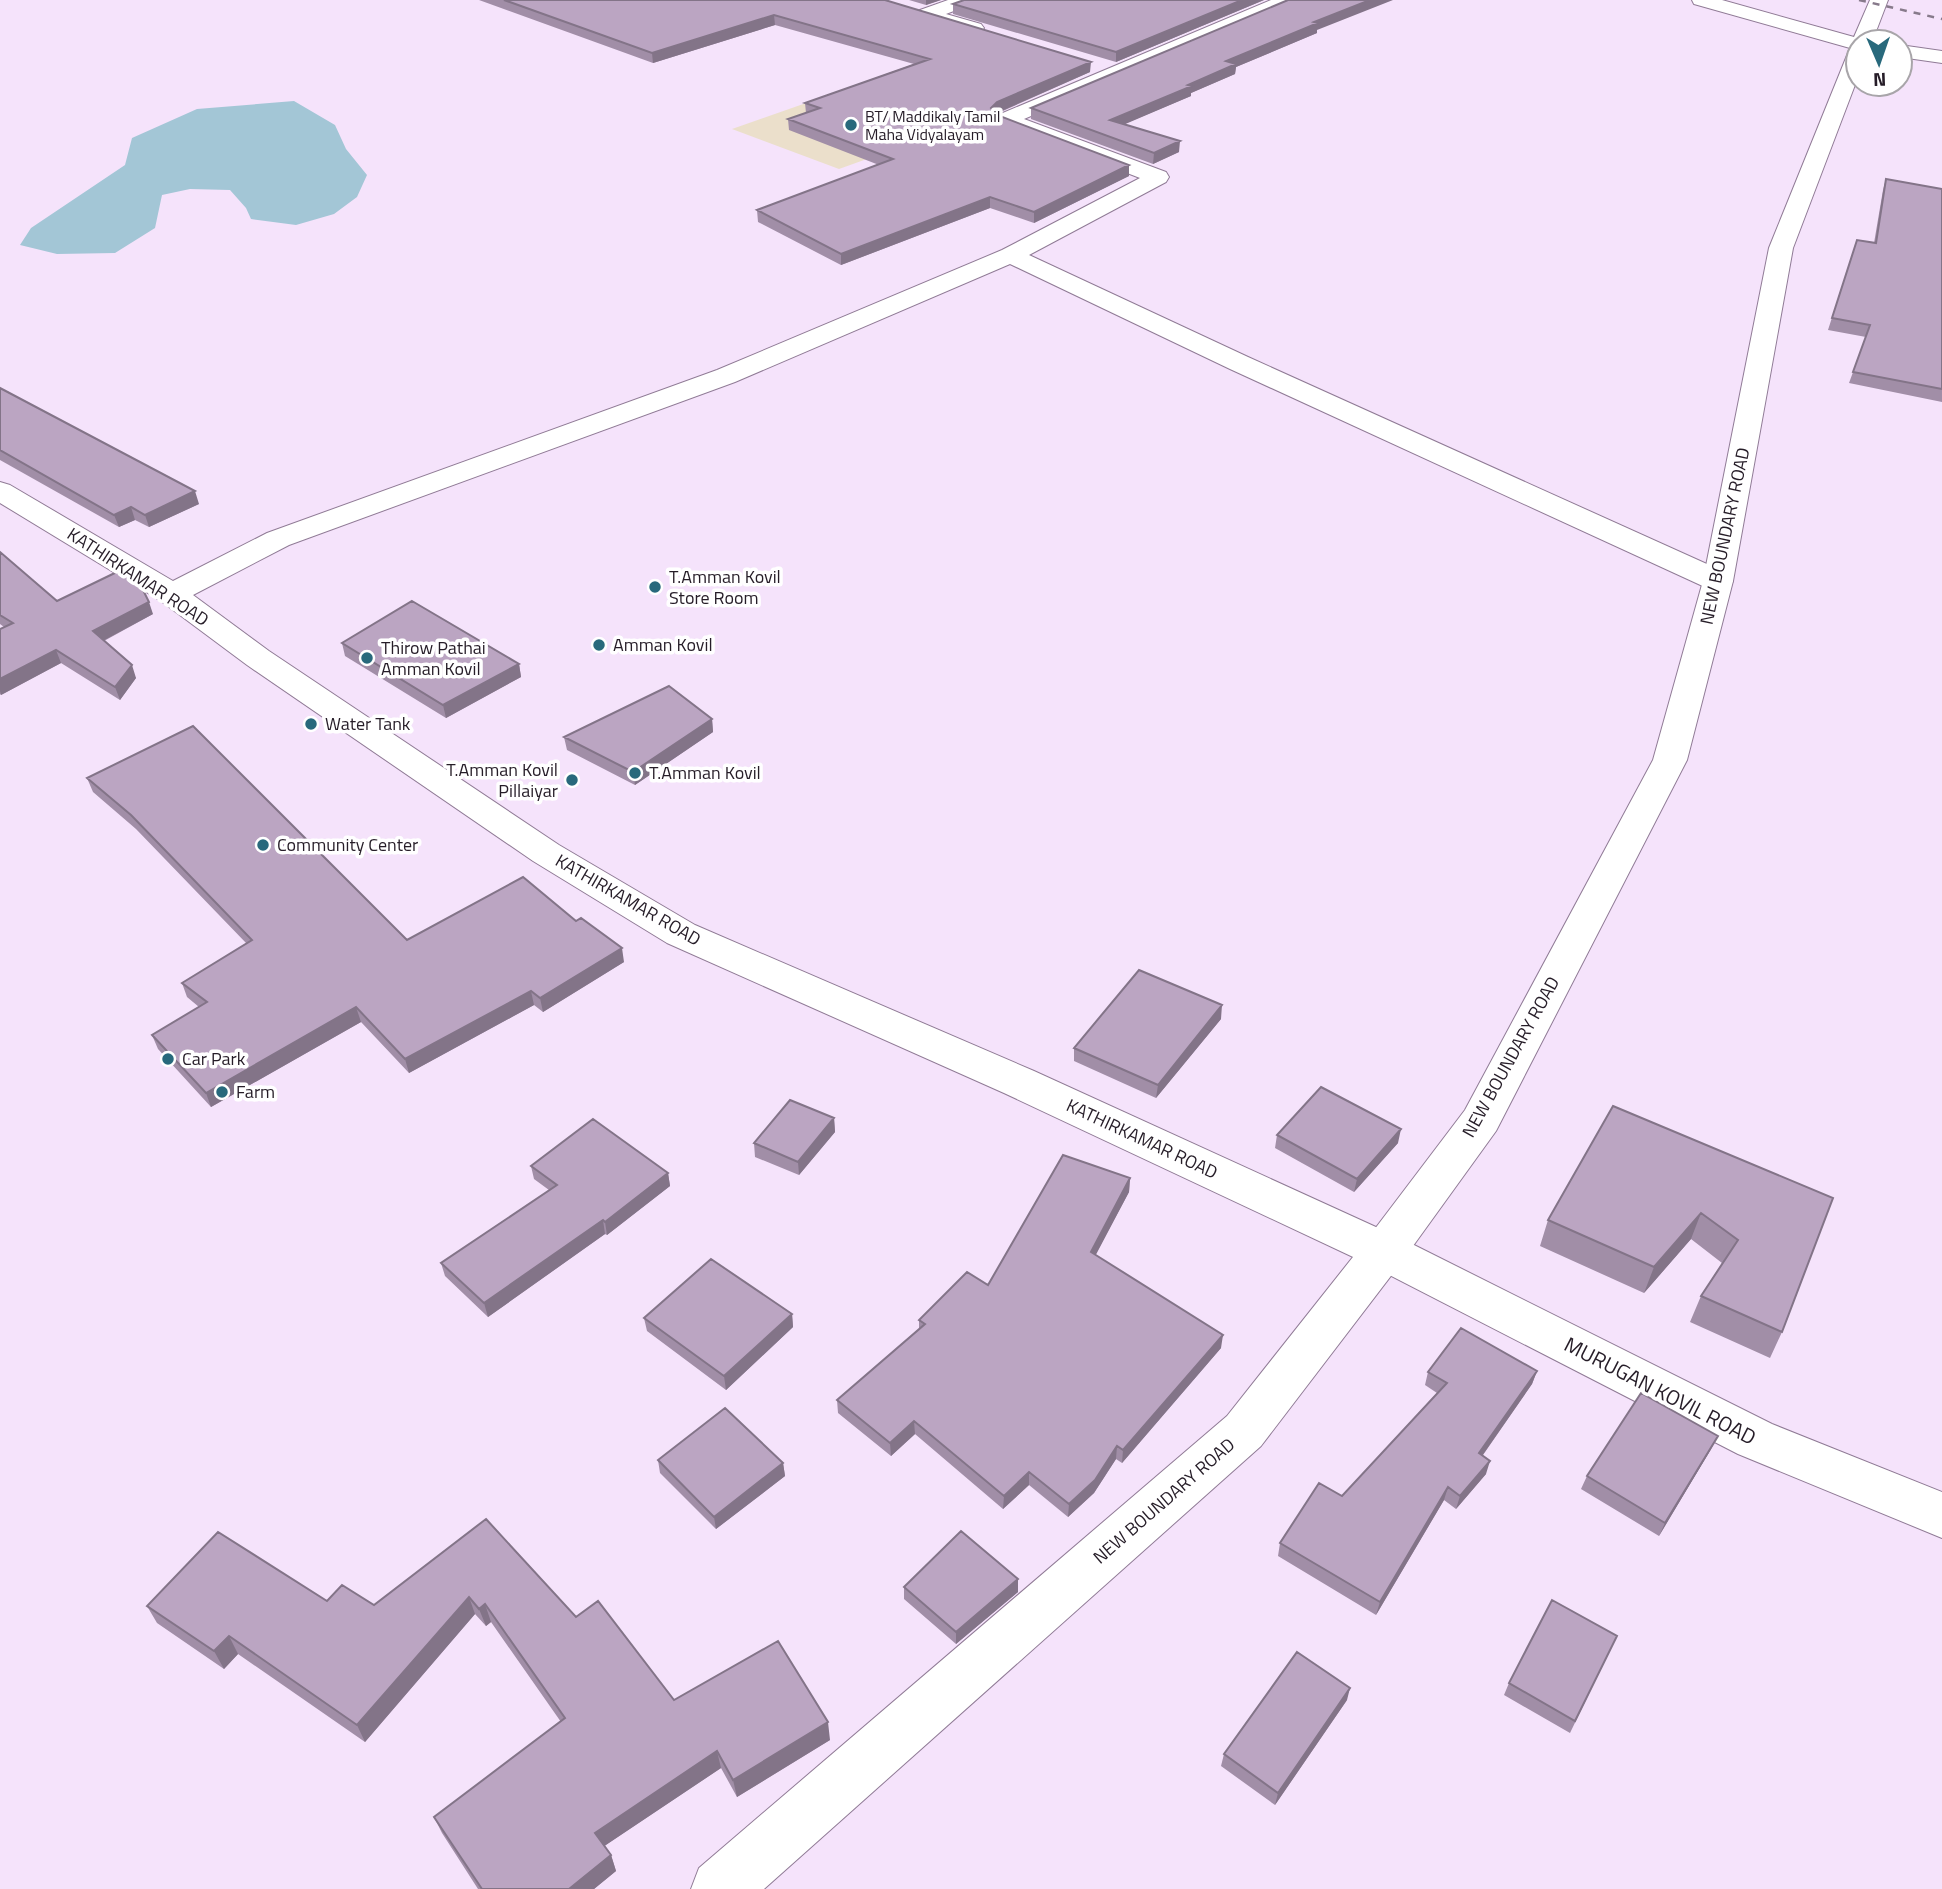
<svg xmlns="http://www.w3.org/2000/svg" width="1942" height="1889" viewBox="0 0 1942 1889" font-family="'Titillium Web',sans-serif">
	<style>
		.education { fill: #ebdfcb }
		.water { fill: #a3c6d6 }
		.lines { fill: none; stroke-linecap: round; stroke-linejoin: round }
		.street-casing { stroke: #907b96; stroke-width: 2 }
		.secondary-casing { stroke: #907b96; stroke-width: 2 }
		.street { fill: #fff; fill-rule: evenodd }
		.secondary { fill: #fff; fill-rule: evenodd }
		.rail { stroke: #877a8b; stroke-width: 2.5; stroke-dasharray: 7 7; stroke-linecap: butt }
		.wall { fill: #a18ea7 }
		.shaded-wall { fill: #837488 }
		.building { fill: #bba5c2; stroke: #837488; stroke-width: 2 }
		.poi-dot { fill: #28697c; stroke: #fff; stroke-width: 2.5 }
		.labels { text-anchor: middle; stroke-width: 7; stroke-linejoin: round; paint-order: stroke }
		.far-poi-label { font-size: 16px; fill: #261d28; stroke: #fff; text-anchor: start }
		.street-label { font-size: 18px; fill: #261d28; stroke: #fff }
		.poi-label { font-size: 18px; fill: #261d28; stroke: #fff; text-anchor: start }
		.near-street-label { font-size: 21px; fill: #261d28; stroke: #fff }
	</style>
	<rect width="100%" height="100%" fill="#f5e3fb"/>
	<path class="education" d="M 883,76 L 981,118 L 839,169 L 732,129 Z"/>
	<path class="water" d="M 294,101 L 335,125 L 346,149 L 367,175 L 357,197 L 334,214 L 296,225 L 251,219 L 246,208 L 230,190 L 190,189 L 162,195 L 155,228 L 115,253 L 57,254 L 20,245 L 31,228 L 125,165 L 132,138 L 197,109 Z"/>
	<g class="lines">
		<g class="street-casing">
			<path id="street" d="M 948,0 L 974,0 L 972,4 L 946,14 L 981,24 L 984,28 L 981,32 L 974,34 L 920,18 L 918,14 L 920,10 Z
				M 1271,0 L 1296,0 L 1294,4 L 1024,119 L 1166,172 L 1169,177 L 1166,182 L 1029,255 L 1248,357 L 1729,574 L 1733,581 L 1729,588 L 1718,590 L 1707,588 L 1230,369 L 1010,264 L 735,382 L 289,545 L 193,595 L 269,651 L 559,845 L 695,925 L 1034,1071 L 1400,1238 L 1772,1424 L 1942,1492 L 1942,1538 L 1738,1454 L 1368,1264 L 1004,1093 L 667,943 L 533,861 L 247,665 L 161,601 L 0,503 L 0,482 L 10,485 L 173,581 L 267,533 L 717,370 L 1002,250 L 1140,178 L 998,123 L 994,119 L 998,115 Z
				M 1900,45 L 1942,51 L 1942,63 L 1900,57 Z"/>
		</g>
		<g class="secondary-casing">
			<path id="secondary" d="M 1692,0 L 1722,0 L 1854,37 L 1870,0 L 1888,0 L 1872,42 L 1858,42 L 1858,77 L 1793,248 L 1733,581 L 1687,760 L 1496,1131 L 1400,1264 L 1261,1446 L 764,1889 L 691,1889 L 699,1868 L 1227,1416 L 1368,1238 L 1465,1110 L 1653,760 L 1703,581 L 1769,248 L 1850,48 L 1694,4 Z"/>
		</g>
		<use href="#street" class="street"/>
		<use href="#secondary" class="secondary"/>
		<path class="rail" d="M 1859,0 L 1942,19"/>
	</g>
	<path class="wall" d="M 479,0 L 885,0 L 1090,72 L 996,114 L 1129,176 L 1034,223 L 990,208 L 841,265 L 758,222 L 757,210 L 879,165 L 789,130 L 788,119 L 806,113 L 805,103 L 914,64 L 775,25 L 653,63 Z
		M 909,0 L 941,0 L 926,5 Z
		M 964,0 L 1264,0 L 1116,62 L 953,14 L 953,4 Z
		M 1317,30 L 1317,33 L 1236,67 L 1235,74 L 1191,93 L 1191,96 L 1124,124 L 1179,152 L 1153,164 L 1031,119 L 1031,108 Z
		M 1886,179 L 1942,189 L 1942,402 L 1849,383 L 1866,337 L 1828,330 L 1857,240 L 1874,243 L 1883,190 Z
		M 0,388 L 199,504 L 149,527 L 135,520 L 119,527 L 0,460 Z
		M 0,552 L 57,601 L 153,614 L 104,641 L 136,678 L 120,700 L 61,663 L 1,695 L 0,694 L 0,629 L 4,627 L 0,624 Z
		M 342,643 L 519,664 L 521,677 L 446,718 L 345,656 Z
		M 712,719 L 713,732 L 635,785 L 567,750 L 564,737 Z
		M 87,778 L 407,940 L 624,962 L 543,1012 L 534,1005 L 409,1073 L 361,1022 L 211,1107 L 158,1049 L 152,1035 L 199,1007 L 187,997 L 182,983 L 247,944 L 136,829 L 93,792 Z
		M 1221,1019 L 1156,1098 L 1074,1061 L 1074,1048 Z
		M 834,1118 L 835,1132 L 799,1175 L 755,1157 L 754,1143 Z
		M 1277,1135 L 1398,1143 L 1354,1192 L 1275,1148 Z
		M 531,1166 L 668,1173 L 670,1186 L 607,1235 L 605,1234 L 488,1317 L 445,1276 L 441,1263 L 549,1190 L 534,1179 Z
		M 1130,1178 L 1129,1192 L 1095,1255 L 1221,1348 L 1122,1463 L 1116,1459 L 1094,1493 L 1068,1517 L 1029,1485 L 1003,1509 L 915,1434 L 891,1456 L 838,1413 L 837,1400 L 919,1329 L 919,1320 L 988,1285 Z
		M 1833,1198 L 1782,1332 L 1770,1358 L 1690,1322 L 1701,1296 L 1722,1263 L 1691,1239 L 1644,1293 L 1540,1246 L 1548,1220 Z
		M 792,1314 L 793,1327 L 726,1390 L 647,1331 L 644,1318 Z
		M 1537,1371 L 1532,1384 L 1483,1455 L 1486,1474 L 1456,1509 L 1444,1500 L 1376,1615 L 1278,1556 L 1280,1543 L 1342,1496 L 1437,1393 L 1425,1385 L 1428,1372 Z
		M 1711,1449 L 1659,1536 L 1581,1489 L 1587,1476 Z
		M 658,1460 L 783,1463 L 785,1476 L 716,1529 L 660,1473 Z
		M 486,1519 L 576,1617 L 674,1700 L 830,1740 L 737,1797 L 721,1768 L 604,1846 L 611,1855 L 616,1871 L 594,1889 L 478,1889 L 442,1833 L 434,1817 L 561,1722 L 491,1622 L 486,1626 L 475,1614 L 365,1742 L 238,1654 L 224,1669 L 157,1623 L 147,1606 L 327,1601 L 374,1605 Z
		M 904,1587 L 1018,1592 L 956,1644 L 904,1599 Z
		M 1617,1636 L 1570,1733 L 1504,1695 L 1509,1683 Z
		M 1347,1700 L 1275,1805 L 1221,1766 L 1224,1754 Z"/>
	<path class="shaded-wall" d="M 926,0 L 941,0 L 926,5 Z
		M 1242,0 L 1264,0 L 1116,62 L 1116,52 Z
		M 1370,0 L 1393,0 L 1317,30 L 1317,33 L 1236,67 L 1235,74 L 1191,93 L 1191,96 L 1109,131 L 1110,120 L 1188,85 L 1226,61 L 1314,22 Z
		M 774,15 L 775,25 L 653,63 L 652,53 Z
		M 1091,62 L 1090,72 L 997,113 L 991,119 L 991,108 L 997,102 Z
		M 1180,141 L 1179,152 L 1153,164 L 1154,153 Z
		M 1129,165 L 1129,176 L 1034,223 L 1034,212 Z
		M 990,197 L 990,208 L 841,265 L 841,254 Z
		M 195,491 L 199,504 L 149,527 L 145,515 Z
		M 131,507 L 135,520 L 119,527 L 114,515 Z
		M 149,602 L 153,614 L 97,644 L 93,631 Z
		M 56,650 L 61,663 L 1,695 L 0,691 L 0,679 Z
		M 519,664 L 521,677 L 446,718 L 443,705 Z
		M 132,665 L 136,678 L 120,700 L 115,687 Z
		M 712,719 L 713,732 L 635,785 L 633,772 Z
		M 622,948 L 624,962 L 543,1012 L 540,998 Z
		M 531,991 L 534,1005 L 409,1073 L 405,1059 Z
		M 1222,1005 L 1221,1019 L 1156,1098 L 1158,1085 Z
		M 356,1007 L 361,1022 L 211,1107 L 206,1093 Z
		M 834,1118 L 835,1132 L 799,1175 L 798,1162 Z
		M 1401,1129 L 1398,1143 L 1354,1192 L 1357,1179 Z
		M 668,1173 L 670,1186 L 607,1235 L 605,1222 Z
		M 1130,1178 L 1129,1192 L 1090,1266 L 1091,1252 Z
		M 1701,1213 L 1691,1239 L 1644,1293 L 1654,1267 Z
		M 603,1220 L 605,1234 L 488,1317 L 484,1303 Z
		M 792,1314 L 793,1327 L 726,1390 L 724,1376 Z
		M 1223,1335 L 1221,1348 L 1122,1463 L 1123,1450 Z
		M 1537,1371 L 1532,1384 L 1475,1466 L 1479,1453 Z
		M 914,1421 L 915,1434 L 891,1456 L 890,1443 Z
		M 1718,1436 L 1711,1449 L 1659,1536 L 1665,1523 Z
		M 1117,1446 L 1116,1459 L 1094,1493 L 1068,1517 L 1069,1504 Z
		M 1490,1461 L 1486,1474 L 1456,1509 L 1460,1496 Z
		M 783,1463 L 785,1476 L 716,1529 L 714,1517 Z
		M 1029,1472 L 1029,1485 L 1003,1509 L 1004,1496 Z
		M 1448,1487 L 1444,1500 L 1376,1615 L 1380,1602 Z
		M 1018,1579 L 1018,1592 L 956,1644 L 956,1632 Z
		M 469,1597 L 475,1614 L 365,1742 L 357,1725 Z
		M 485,1604 L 491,1622 L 486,1626 L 479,1609 Z
		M 229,1636 L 238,1654 L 224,1669 L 214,1651 Z
		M 1350,1688 L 1347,1700 L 1275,1805 L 1278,1793 Z
		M 828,1722 L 830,1740 L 737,1797 L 733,1780 Z
		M 717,1751 L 721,1768 L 600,1849 L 595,1833 Z
		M 611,1855 L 616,1871 L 594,1889 L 569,1889 Z"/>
	<path class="building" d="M 504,0 L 885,0 L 1091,62 L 997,102 L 991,108 L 997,115 L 1129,165 L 1034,212 L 990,197 L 841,254 L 757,210 L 893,159 L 788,119 L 820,108 L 805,103 L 930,59 L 774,15 L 652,53 Z
		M 964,0 L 1242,0 L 1116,52 L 953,4 Z
		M 1288,0 L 1370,0 L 1314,22 L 1318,23 L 1226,61 L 1236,64 L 1188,85 L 1192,86 L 1110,120 L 1180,141 L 1154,153 L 1031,108 Z
		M 1886,179 L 1942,189 L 1942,389 L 1853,372 L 1870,325 L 1832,318 L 1857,240 L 1876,243 Z
		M 0,388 L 195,491 L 145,515 L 131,507 L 114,515 L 0,450 Z
		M 0,552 L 57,601 L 121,570 L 138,580 L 149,602 L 93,631 L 132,665 L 115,687 L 56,650 L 0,679 L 0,629 L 13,623 L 0,615 Z
		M 412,601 L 519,664 L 443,705 L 342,643 Z
		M 669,686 L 712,719 L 633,772 L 564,737 Z
		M 193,726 L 407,940 L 523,877 L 576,921 L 581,918 L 622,948 L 540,998 L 531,991 L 405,1059 L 356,1007 L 206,1093 L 152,1035 L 207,1002 L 182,983 L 252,940 L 131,815 L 87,778 Z
		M 1139,970 L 1222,1005 L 1158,1085 L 1074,1048 Z
		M 1321,1087 L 1401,1129 L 1357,1179 L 1277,1135 Z
		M 790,1100 L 834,1118 L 798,1162 L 754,1143 Z
		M 1613,1106 L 1833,1198 L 1782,1332 L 1701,1296 L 1738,1240 L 1701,1213 L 1654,1267 L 1548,1220 Z
		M 593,1119 L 668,1173 L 605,1222 L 603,1220 L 484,1303 L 441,1263 L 557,1185 L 531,1166 Z
		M 1063,1155 L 1130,1178 L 1091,1252 L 1223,1335 L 1123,1450 L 1117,1446 L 1095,1480 L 1069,1504 L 1029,1472 L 1004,1496 L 914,1421 L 890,1443 L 837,1400 L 925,1324 L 919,1320 L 967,1272 L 988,1285 Z
		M 711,1259 L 792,1314 L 724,1376 L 644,1318 Z
		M 1461,1328 L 1537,1371 L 1479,1453 L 1490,1461 L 1460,1496 L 1448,1487 L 1380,1602 L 1280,1543 L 1319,1483 L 1342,1496 L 1447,1383 L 1428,1372 Z
		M 1641,1393 L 1718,1436 L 1665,1523 L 1587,1476 Z
		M 725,1408 L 783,1463 L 714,1517 L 658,1460 Z
		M 486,1519 L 576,1617 L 598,1601 L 674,1700 L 778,1641 L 828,1722 L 733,1780 L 717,1751 L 595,1833 L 611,1855 L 569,1889 L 482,1889 L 434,1817 L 565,1718 L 485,1604 L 479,1609 L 469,1597 L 357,1725 L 229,1636 L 214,1651 L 147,1606 L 218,1532 L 327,1601 L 342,1585 L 374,1605 Z
		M 961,1531 L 1018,1579 L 956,1632 L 904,1587 Z
		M 1552,1600 L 1617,1636 L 1575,1721 L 1509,1683 Z
		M 1297,1652 L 1350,1688 L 1278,1793 L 1224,1754 Z"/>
	<g class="poi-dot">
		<circle cx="851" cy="125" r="7"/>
		<circle cx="655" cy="587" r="7"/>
		<circle cx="599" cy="645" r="7"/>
		<circle cx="367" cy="658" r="7"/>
		<circle cx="311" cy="724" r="7"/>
		<circle cx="635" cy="773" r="7"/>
		<circle cx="572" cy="780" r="7"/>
		<circle cx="263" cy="845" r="7"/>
		<circle cx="168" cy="1059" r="7"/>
		<circle cx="222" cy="1092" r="7"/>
	</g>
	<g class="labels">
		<g class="far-poi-label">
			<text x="865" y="122">BT/ Maddikaly Tamil<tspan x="865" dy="18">Maha Vidyalayam</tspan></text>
		</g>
		<g class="street-label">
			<text transform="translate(1725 536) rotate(-78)" y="6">NEW BOUNDARY ROAD</text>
			<text transform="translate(138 577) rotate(33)" y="6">KATHIRKAMAR ROAD</text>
			<text transform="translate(628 900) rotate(30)" y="6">KATHIRKAMAR ROAD</text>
			<text transform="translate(1511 1057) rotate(-61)" y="6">NEW BOUNDARY ROAD</text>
			<text transform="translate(1142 1139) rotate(25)" y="6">KATHIRKAMAR ROAD</text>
			<text transform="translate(1164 1501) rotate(-41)" y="6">NEW BOUNDARY ROAD</text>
		</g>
		<g class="poi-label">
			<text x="669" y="583">T.Amman Kovil<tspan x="669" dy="21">Store Room</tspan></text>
			<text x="613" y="651">Amman Kovil</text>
			<text x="381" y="654">Thirow Pathai<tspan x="381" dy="21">Amman Kovil</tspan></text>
			<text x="325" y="730">Water Tank</text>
			<text x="558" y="776" text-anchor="end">T.Amman Kovil<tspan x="558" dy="21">Pillaiyar</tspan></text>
			<text x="649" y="779">T.Amman Kovil</text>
			<text x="277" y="851">Community Center</text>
			<text x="182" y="1065">Car Park</text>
			<text x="236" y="1098">Farm</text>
		</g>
		<g class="near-street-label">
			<text transform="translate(1660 1391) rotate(27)" y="7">MURUGAN KOVIL ROAD</text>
		</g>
	</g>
	<g transform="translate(1879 63) rotate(178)"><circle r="33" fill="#ffffff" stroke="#a8a5a9" stroke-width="2"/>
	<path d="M0-5L12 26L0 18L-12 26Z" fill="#28697c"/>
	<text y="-10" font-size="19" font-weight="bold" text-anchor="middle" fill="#261d28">N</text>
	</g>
</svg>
